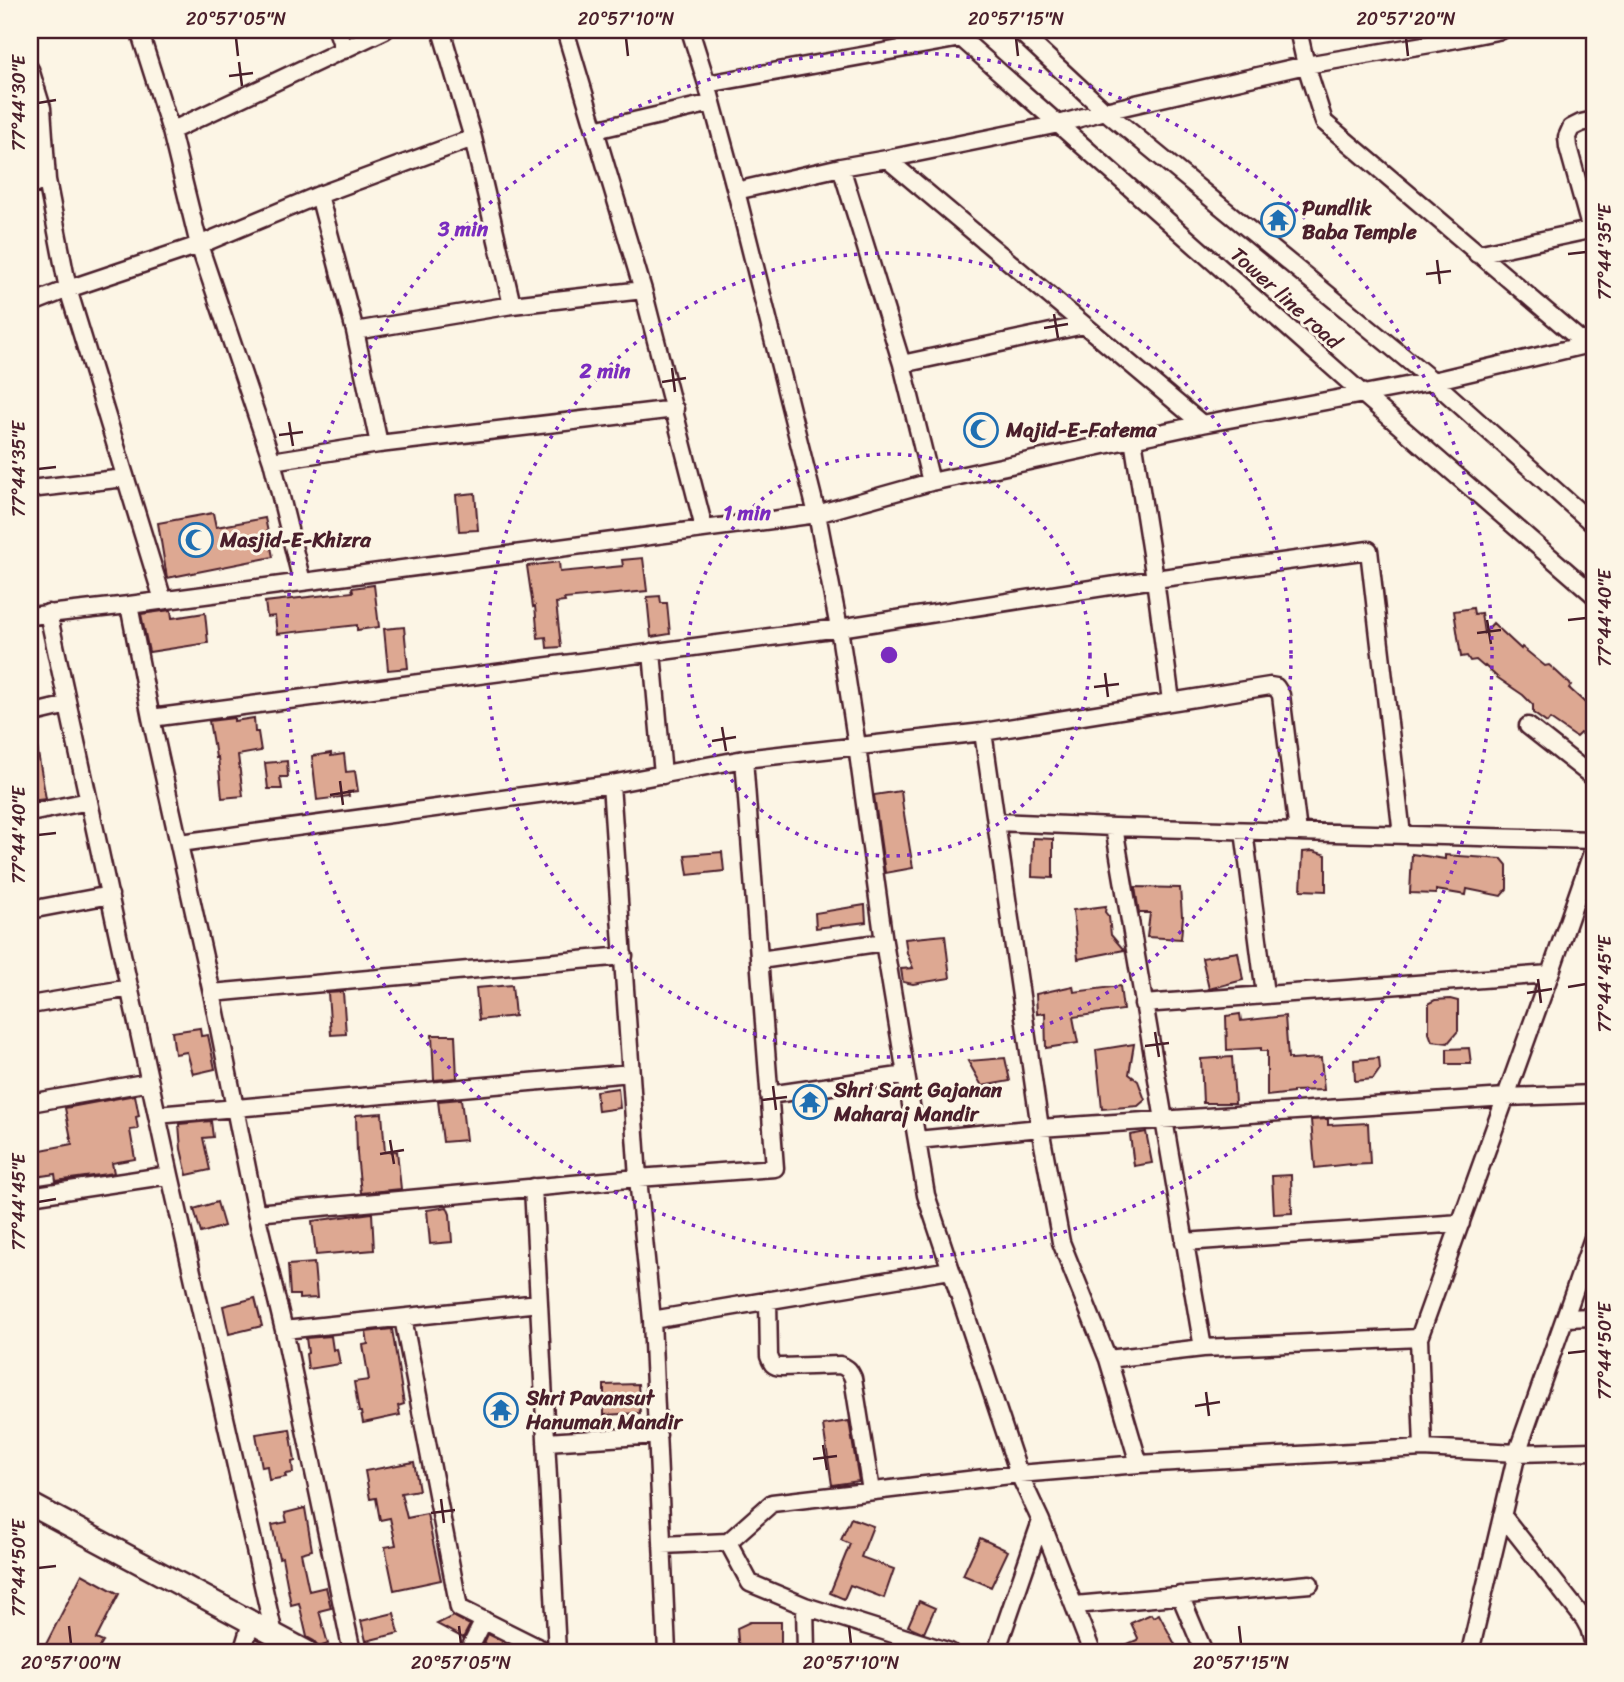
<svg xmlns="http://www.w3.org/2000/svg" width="1624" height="1682" viewBox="0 0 1624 1682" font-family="Sriracha,sans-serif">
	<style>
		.building { fill: #dda892; stroke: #4a1f2b; stroke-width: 2 }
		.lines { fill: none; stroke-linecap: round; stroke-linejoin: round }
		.minor-casing { stroke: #4a1f2b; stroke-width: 21 }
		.tertiary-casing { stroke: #4a1f2b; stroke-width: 26 }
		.minor { stroke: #fcf5e5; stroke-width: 16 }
		.tertiary { stroke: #fcf5e5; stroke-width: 21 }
		.ticks { fill: none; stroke: #4a1f2b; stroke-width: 2.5 }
		.ring { fill: none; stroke: #7b2cbf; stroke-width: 3.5; stroke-dasharray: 3.5 7 }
		.labels { text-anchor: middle; stroke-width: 6; stroke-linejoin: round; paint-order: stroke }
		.poi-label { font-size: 21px; font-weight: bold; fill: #4a1f2b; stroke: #fcf5e5; text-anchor: start }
		.street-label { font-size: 21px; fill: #4a1f2b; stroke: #fcf5e5 }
		.centre { fill: #7b2cbf; stroke: #fcf5e5; stroke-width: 3.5 }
		.ring-label { font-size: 21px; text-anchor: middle; font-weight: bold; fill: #7b2cbf; stroke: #fcf5e5; stroke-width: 6; stroke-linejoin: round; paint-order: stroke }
		.neatline { fill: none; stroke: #4a1f2b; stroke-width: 2.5 }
		.ticks-label { font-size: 18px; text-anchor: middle; fill: #4a1f2b }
	</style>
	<rect width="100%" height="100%" fill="#fcf5e5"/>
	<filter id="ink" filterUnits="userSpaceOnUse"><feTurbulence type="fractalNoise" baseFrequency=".0143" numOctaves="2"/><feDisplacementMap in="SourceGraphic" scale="14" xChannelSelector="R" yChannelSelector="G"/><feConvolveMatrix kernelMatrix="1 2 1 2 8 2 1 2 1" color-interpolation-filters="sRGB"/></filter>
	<g filter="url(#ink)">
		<path class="building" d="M 475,493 L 478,530 L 459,531 L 456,495 Z
			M 213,513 L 216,527 L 265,518 L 273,557 L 167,578 L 158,523 Z
			M 643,558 L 647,591 L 564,599 L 565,602 L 556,603 L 561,647 L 547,648 L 546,637 L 538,638 L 535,606 L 533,607 L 527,566 L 559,562 L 560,572 L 623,566 L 622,560 Z
			M 374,585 L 379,627 L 357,630 L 357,625 L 277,634 L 275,616 L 267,617 L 265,602 L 353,592 L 352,588 Z
			M 660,596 L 661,603 L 667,603 L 670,634 L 651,637 L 647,597 Z
			M 1473,608 L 1474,614 L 1481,613 L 1484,633 L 1493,623 L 1521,649 L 1522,647 L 1545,666 L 1549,665 L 1556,671 L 1571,685 L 1569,688 L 1594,711 L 1594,723 L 1583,735 L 1580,733 L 1576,737 L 1550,719 L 1547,723 L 1533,713 L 1533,705 L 1523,695 L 1498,678 L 1485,666 L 1484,667 L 1476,660 L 1470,661 L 1467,656 L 1461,657 L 1454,611 Z
			M 171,610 L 172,618 L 205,613 L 208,643 L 149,652 L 141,614 Z
			M 404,627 L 408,668 L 388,670 L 384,629 Z
			M 234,718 L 234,721 L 254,718 L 255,732 L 258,732 L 261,751 L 238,755 L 243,796 L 222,798 L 218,757 L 216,758 L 214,744 L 213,744 L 209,721 Z
			M 37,747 L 46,799 L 30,801 L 30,748 Z
			M 331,753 L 331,756 L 344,754 L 346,772 L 355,771 L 358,791 L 348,792 L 349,796 L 317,800 L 312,756 Z
			M 287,761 L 288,777 L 280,777 L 282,789 L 268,789 L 265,763 Z
			M 901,791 L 903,808 L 913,868 L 885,873 L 874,795 Z
			M 1033,838 L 1053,839 L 1053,878 L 1032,877 Z
			M 1313,851 L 1326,855 L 1326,891 L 1301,890 L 1303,852 Z
			M 722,852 L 724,871 L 688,875 L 685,855 Z
			M 1412,854 L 1445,859 L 1445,855 L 1502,859 L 1507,865 L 1507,889 L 1501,896 L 1467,889 L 1466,895 L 1436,890 L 1436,894 L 1410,893 Z
			M 1135,887 L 1180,888 L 1182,916 L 1183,916 L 1181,939 L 1147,937 L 1150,913 L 1139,913 Z
			M 865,905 L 866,922 L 816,928 L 815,913 Z
			M 1106,906 L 1105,912 L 1109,917 L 1111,935 L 1124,950 L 1078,959 L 1073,910 Z
			M 945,935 L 950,978 L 913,984 L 903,982 L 901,969 L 913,968 L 907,953 L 905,939 Z
			M 1238,952 L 1243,980 L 1209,989 L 1202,958 Z
			M 512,985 L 515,1016 L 479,1020 L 476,988 Z
			M 1073,986 L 1074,992 L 1120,986 L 1123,1010 L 1073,1017 L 1078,1043 L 1046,1048 L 1045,1013 L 1037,1014 L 1036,994 Z
			M 343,992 L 346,1034 L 331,1035 L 328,993 Z
			M 1450,999 L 1458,1001 L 1458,1031 L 1448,1043 L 1432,1041 L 1429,1033 L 1429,1003 L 1435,1000 Z
			M 1240,1014 L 1241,1021 L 1285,1016 L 1288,1058 L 1291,1058 L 1291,1060 L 1321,1058 L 1324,1090 L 1293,1091 L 1293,1093 L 1267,1096 L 1267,1051 L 1261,1051 L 1261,1048 L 1227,1050 L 1226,1016 Z
			M 200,1028 L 201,1036 L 208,1035 L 215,1069 L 193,1074 L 187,1052 L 175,1054 L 172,1032 Z
			M 432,1035 L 455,1035 L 457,1078 L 434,1080 Z
			M 1134,1044 L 1129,1074 L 1138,1081 L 1145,1100 L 1138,1106 L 1102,1109 L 1096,1050 Z
			M 1469,1048 L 1471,1064 L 1447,1064 L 1447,1049 Z
			M 1232,1057 L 1235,1103 L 1203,1103 L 1201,1059 Z
			M 1005,1058 L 1010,1081 L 982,1086 L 968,1061 Z
			M 1379,1058 L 1380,1069 L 1373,1079 L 1355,1081 L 1354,1060 Z
			M 618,1088 L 620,1108 L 598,1111 L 596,1091 Z
			M 135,1095 L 139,1116 L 136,1117 L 138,1129 L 130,1130 L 135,1159 L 112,1163 L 114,1173 L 56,1181 L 55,1174 L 35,1177 L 31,1152 L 72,1144 L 65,1108 Z
			M 461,1099 L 466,1140 L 443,1142 L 438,1101 Z
			M 382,1113 L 385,1152 L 397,1151 L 401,1189 L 361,1193 L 357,1154 L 356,1115 Z
			M 1328,1119 L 1328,1125 L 1368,1123 L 1370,1164 L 1350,1165 L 1350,1164 L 1315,1168 L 1311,1120 Z
			M 211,1121 L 213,1137 L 203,1138 L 210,1170 L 187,1175 L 181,1149 L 179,1124 Z
			M 1146,1132 L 1152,1163 L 1134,1166 L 1130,1135 Z
			M 1291,1175 L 1292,1213 L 1274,1214 L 1272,1176 Z
			M 217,1202 L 224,1226 L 201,1233 L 194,1209 Z
			M 447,1207 L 450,1214 L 452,1242 L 430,1244 L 427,1210 Z
			M 372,1213 L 374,1250 L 316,1255 L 312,1221 Z
			M 314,1263 L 317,1298 L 299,1299 L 299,1295 L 290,1295 L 288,1265 Z
			M 255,1298 L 262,1326 L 229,1334 L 223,1306 Z
			M 392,1329 L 404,1404 L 398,1406 L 400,1415 L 363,1423 L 361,1412 L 359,1412 L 354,1382 L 369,1380 L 363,1345 L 368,1344 L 366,1332 Z
			M 331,1336 L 333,1350 L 337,1349 L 340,1364 L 308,1369 L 306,1354 L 308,1353 L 306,1338 Z
			M 638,1384 L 640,1413 L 604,1415 L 604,1385 Z
			M 849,1421 L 859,1481 L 832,1485 L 823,1425 Z
			M 290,1429 L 295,1461 L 292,1462 L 293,1473 L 285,1474 L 286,1477 L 269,1480 L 267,1466 L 262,1467 L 256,1434 Z
			M 414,1462 L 419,1490 L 401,1493 L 407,1518 L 427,1514 L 441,1580 L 394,1590 L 385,1547 L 396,1545 L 390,1518 L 380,1520 L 376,1498 L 370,1499 L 365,1471 Z
			M 305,1508 L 312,1550 L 301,1553 L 309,1591 L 326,1587 L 331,1608 L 319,1611 L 328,1644 L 319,1647 L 314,1641 L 307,1637 L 299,1603 L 291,1605 L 282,1557 L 279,1558 L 272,1525 L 287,1522 L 285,1513 Z
			M 851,1518 L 873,1526 L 861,1557 L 894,1569 L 884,1598 L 850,1585 L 844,1599 L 830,1593 L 850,1544 L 841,1540 Z
			M 980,1538 L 1008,1551 L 991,1587 L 963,1575 Z
			M 82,1574 L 119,1594 L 96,1639 L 103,1642 L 97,1652 L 53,1652 L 44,1648 Z
			M 919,1601 L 935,1608 L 924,1633 L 908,1626 Z
			M 394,1613 L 399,1633 L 366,1641 L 361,1621 Z
			M 1151,1614 L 1153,1617 L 1159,1614 L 1179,1652 L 1109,1652 L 1137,1640 L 1138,1638 L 1131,1623 Z
			M 453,1616 L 470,1625 L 463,1638 L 437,1624 Z
			M 750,1622 L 781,1622 L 781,1652 L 739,1652 L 737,1628 Z
			M 488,1634 L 524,1652 L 480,1652 Z"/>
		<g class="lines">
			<g class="minor-casing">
				<path id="minor" d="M 139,30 L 171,131 L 199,245 L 272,461 L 302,582
					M 337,30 L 344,50
					M 441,30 L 473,138 L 512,305
					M 565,30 L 643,290 L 704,528
					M 690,30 L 707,84 L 736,191 L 817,514 L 839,628 L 857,746 L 884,942 L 926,1195 L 1019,1474 L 1041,1521 L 1092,1652
					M 952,30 L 1364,395 L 1594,595
					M 1018,30 L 1105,111 L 1433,381 L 1594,525
					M 1298,30 L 1306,65 L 1324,122 L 1586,345
					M 30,69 L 42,108 L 47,180 L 68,289 L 163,600
					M 707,84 L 961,38 L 972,30
					M 595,130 L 712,103
					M 171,131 L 385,30
					M 887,159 L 1202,424
					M 841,167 L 902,364 L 931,482
					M 30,186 L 47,180
					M 736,191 L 841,167 L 887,159 L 1059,124 L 1105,111 L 1306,65 L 1436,43 L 1502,30
					M 319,195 L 355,331 L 379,444
					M 1591,230 L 1568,147 L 1567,137 L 1571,128 L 1581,123 L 1594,120
					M 1477,254 L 1594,229
					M 30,304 L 68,289 L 199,245 L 319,195 L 473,138
					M 355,331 L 512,305 L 643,290
					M 902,364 L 1084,325
					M 1133,439 L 1155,579 L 1171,701
					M 272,461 L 379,444 L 675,409
					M 30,489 L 125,478
					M 129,605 L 151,718 L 212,993 L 256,1213 L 284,1330 L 352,1652
					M 48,613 L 170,1175 L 274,1634
					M 30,616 L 129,605 L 817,514 L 931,482 L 1202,424 L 1433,381 L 1594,343
					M 652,652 L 663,775
					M 30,714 L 68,705
					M 151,718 L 839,628 L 1155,579 L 1369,550 L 1402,835
					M 1528,726 L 1594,778
					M 983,732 L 1040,1128 L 1061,1242 L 1108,1359 L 1139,1464
					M 611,784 L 638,1178 L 652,1320 L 667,1652
					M 30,813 L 89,801
					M 996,822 L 1114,827 L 1594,840
					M 1114,827 L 1203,1348
					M 1244,831 L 1265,994
					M 180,843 L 611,784 L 744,759 L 983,732 L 1270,686 L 1276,687 L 1281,695 L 1298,832
					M 30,910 L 110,895
					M 760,960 L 884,942
					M 212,993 L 624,956
					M 1143,1004 L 1550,974
					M 30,1005 L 130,988
					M 769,1095 L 906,1075
					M 30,1103 L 150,1082
					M 157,1115 L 631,1073
					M 917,1140 L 1040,1128 L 1506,1097 L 1594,1094
					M 533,1187 L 557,1652
					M 30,1196 L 170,1175
					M 256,1213 L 638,1178 L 775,1168 L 744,759
					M 1184,1242 L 1461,1223
					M 768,1300 L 769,1356 C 772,1364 773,1367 782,1367 L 840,1365 C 848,1368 850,1371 853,1378 L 871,1491
					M 403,1318 L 459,1608 L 547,1652
					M 1565,1318 L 1594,1317
					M 652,1320 L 950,1270
					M 284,1330 L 539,1303
					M 1108,1359 L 1203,1348 L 1419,1338
					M 546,1442 L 658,1435
					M 1423,1448 L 1419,1338 L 1550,974 L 1594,847
					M 1502,1515 L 1584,1619 L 1589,1628 L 1594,1645
					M 728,1542 L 750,1583 L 805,1606 L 950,1652
					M 662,1545 L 728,1542 L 772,1503 L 1019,1474 L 1139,1464 L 1423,1448 L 1517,1453 L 1594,1451
					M 1180,1595 L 1204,1652
					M 1075,1605 L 1310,1584
					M 805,1606 L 806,1652
					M 242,1652 L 251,1623
					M 468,1652 L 484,1620
					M 996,1652 L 1041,1521
					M 1470,1652 L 1517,1453 L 1594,1235"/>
			</g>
			<g class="tertiary-casing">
				<path id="tertiary" d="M 30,1504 L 307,1652"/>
			</g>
			<use href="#minor" class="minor"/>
			<use href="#tertiary" class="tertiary"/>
		</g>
	</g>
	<path class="ticks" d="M 236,38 L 238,56M 626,38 L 628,56M 1016,38 L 1018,56M 1406,38 L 1408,56M 239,62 L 242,86M 229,76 L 253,73M 38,103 L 56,100M 1568,254 L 1586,252M 1437,260 L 1440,284M 1426,274 L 1451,271M 1054,314 L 1058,338M 1044,328 L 1068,324M 672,368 L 675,392M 662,382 L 686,378M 289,422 L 293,446M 279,435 L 303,432M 38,469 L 56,467M 1487,620 L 1491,644M 1568,620 L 1586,618M 1477,633 L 1501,630M 1105,673 L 1108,697M 1094,687 L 1119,684M 722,727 L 726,751M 712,741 L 736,737M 340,781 L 343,805M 330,795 L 354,791M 38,835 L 56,833M 1538,979 L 1541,1003M 1568,987 L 1586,984M 1527,993 L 1552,989M 1155,1032 L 1159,1057M 1145,1046 L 1169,1043M 773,1086 L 776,1110M 762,1100 L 787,1097M 390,1140 L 394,1164M 380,1154 L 404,1150M 38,1202 L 56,1199M 1568,1353 L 1586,1351M 1206,1392 L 1209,1416M 1195,1406 L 1220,1402M 823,1445 L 827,1470M 813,1459 L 837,1456M 441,1499 L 444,1523M 431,1513 L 455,1510M 38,1568 L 56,1566M 69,1626 L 71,1644M 459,1626 L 461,1644M 849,1626 L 851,1644M 1239,1626 L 1241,1644"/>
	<g class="ring">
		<circle cx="889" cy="655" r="201"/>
		<circle cx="889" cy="655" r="402"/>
		<circle cx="889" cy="655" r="603"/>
	</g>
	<defs>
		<g id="temple-ring" transform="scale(1.75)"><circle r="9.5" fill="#fcf5e5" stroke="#1f6fb2" stroke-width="1.5"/><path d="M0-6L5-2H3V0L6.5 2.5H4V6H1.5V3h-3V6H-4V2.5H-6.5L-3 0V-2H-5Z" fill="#1f6fb2"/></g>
		<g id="mosque-ring" transform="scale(1.75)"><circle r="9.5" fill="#fcf5e5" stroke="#1f6fb2" stroke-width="1.5"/><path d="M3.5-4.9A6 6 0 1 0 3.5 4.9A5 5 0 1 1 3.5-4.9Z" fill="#1f6fb2"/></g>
	</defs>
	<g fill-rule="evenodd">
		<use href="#temple-ring" x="1278" y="220"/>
		<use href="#mosque-ring" x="981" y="430"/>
		<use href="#mosque-ring" x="196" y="540"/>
		<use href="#temple-ring" x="810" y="1102"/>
		<use href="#temple-ring" x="501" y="1410"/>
	</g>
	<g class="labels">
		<g class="poi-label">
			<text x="1302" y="215">Pundlik<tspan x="1302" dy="24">Baba Temple</tspan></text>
			<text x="1006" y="437">Majid-E-Fatema</text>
			<text x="220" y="547">Masjid-E-Khizra</text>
			<text x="834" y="1097">Shri Sant Gajanan<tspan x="834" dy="24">Maharaj Mandir</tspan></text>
			<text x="526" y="1405">Shri Pavansut<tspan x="526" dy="24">Hanuman Mandir</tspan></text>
		</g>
		<g class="street-label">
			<text transform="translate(1286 298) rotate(42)" y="7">Tower line road</text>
		</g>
	</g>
	<circle cx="889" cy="655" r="10" class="centre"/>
	<g class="ring-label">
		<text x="463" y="236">3 min</text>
		<text x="605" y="378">2 min</text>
		<text x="747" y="520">1 min</text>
	</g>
	<rect width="1624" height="1682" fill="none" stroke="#fcf5e5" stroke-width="77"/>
	<rect x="38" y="38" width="1548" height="1606" class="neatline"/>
	<g class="ticks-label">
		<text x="236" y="25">20°57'05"N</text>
		<text x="626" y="25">20°57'10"N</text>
		<text x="1016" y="25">20°57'15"N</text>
		<text x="1406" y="25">20°57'20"N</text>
		<text transform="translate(19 103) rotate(-90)" y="6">77°44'30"E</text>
		<text transform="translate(1605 252) rotate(-90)" y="6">77°44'35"E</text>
		<text transform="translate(19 469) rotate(-90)" y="6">77°44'35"E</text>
		<text transform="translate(1605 618) rotate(-90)" y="6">77°44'40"E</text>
		<text transform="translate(19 835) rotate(-90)" y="6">77°44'40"E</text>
		<text transform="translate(1605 984) rotate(-90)" y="6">77°44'45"E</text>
		<text transform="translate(19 1202) rotate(-90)" y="6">77°44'45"E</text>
		<text transform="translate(1605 1351) rotate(-90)" y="6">77°44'50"E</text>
		<text transform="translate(19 1568) rotate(-90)" y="6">77°44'50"E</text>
		<text x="71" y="1669">20°57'00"N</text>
		<text x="461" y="1669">20°57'05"N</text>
		<text x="851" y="1669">20°57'10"N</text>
		<text x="1241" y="1669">20°57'15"N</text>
	</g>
</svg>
